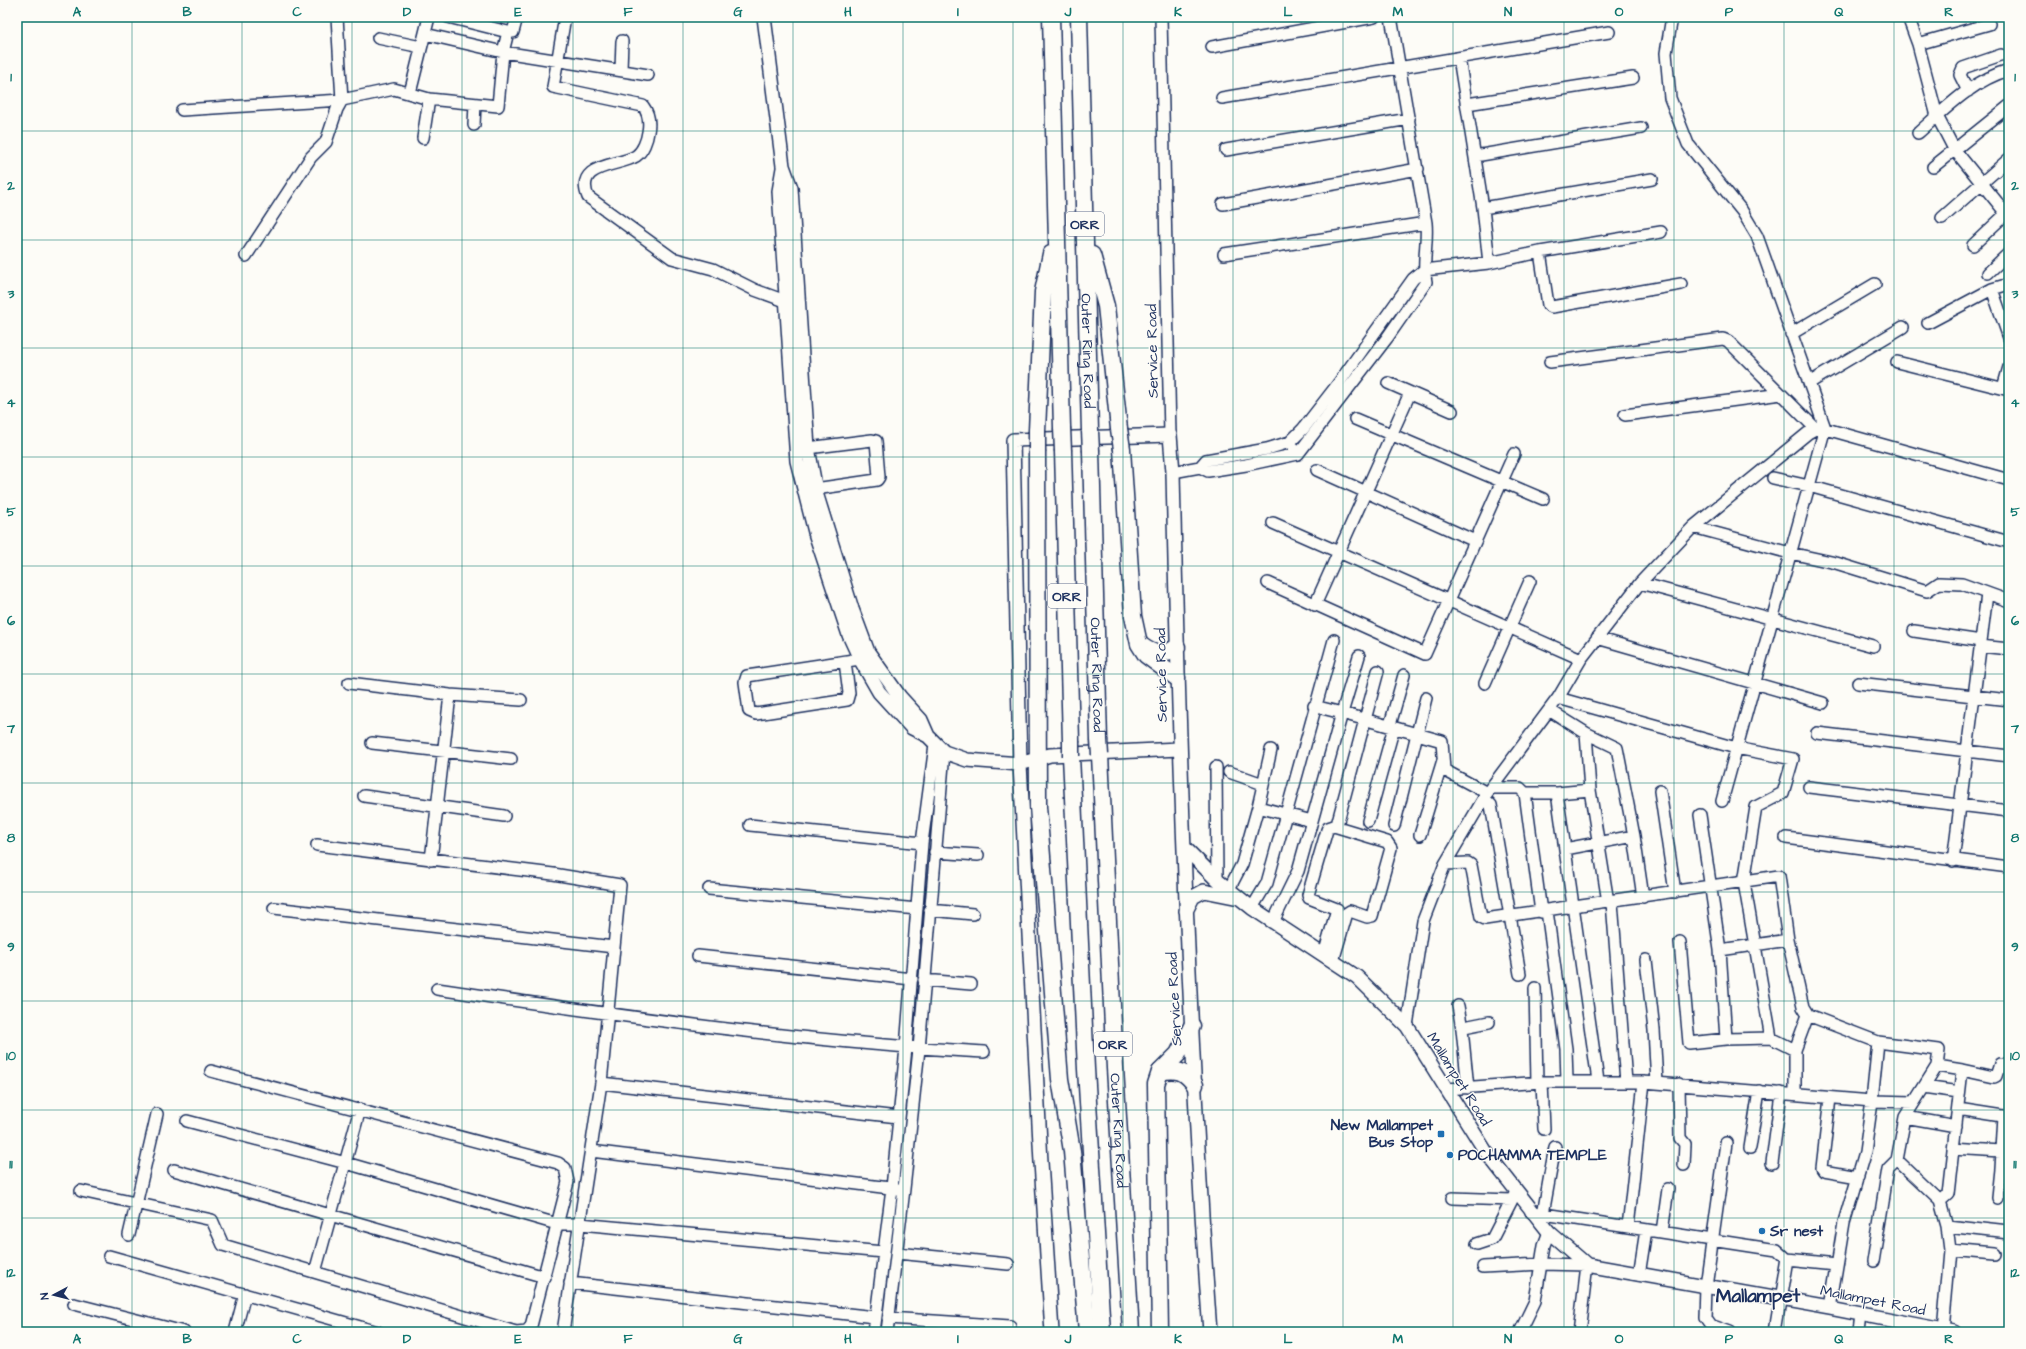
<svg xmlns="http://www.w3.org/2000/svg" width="2026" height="1349" viewBox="0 0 2026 1349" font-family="'Architects Daughter',sans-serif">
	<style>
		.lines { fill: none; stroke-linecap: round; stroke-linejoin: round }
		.minor-casing { stroke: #1b2f5e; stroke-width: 14 }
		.major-casing { stroke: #1b2f5e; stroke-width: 16 }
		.highway-casing { stroke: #1b2f5e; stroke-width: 19 }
		.minor { stroke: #fdfcf7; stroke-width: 11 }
		.major { stroke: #fdfcf7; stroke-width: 13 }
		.highway { stroke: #fdfcf7; stroke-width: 16 }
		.highway-bridge-casing { stroke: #1b2f5e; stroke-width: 19; stroke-linecap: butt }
		.highway-bridge { stroke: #fdfcf7; stroke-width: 16 }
		.grid { fill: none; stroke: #0f766e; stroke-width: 1; stroke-opacity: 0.55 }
		.poi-dot { fill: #1f6fb2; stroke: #fdfcf7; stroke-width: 1.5 }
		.labels { text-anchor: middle; stroke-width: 3; stroke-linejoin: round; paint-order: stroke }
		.shield { fill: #fdfcf7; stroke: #5f6c8c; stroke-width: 1 }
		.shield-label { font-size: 14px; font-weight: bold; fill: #1b2f5e }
		.street-label { font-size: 15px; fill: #1b2f5e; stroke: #fdfcf7 }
		.poi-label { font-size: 15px; font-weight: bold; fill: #1b2f5e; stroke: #fdfcf7; text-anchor: start }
		.district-label { font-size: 19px; font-weight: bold; fill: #1b2f5e; stroke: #fdfcf7 }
		.neatline { fill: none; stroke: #0f766e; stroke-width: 1.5 }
		.grid-label { font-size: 13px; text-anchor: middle; font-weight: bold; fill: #0f766e }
	</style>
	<rect width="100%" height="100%" fill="#fdfcf7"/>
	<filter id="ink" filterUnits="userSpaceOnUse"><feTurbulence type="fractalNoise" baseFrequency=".025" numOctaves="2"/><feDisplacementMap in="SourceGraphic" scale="8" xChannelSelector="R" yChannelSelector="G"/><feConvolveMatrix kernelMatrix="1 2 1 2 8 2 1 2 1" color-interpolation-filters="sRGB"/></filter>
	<g filter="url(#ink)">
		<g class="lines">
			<g class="minor-casing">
				<path id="minor" d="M 448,17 L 508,32
					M 565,17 L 553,87 L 643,106 C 649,114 650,122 648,132 C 647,140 643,151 636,156 C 618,167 574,163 588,197 L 672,258 L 713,269 L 755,290 L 788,302
					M 1161,17 L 1170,435
					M 1672,17 L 1666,53 L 1670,98 L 1688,144 L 1742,211 L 1757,236 L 1825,428 L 1722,801
					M 1908,17 L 1918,44 L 1937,116 L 1954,149 L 2009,217
					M 425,34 L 503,52 L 648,75
					M 378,38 L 421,47
					M 1918,44 L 1989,24
					M 1212,47 L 1374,17
					M 1459,58 L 1483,208 L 1489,263
					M 621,70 L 622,41
					M 1968,91 L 1960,75 L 1963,68 L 2001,55
					M 410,93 L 429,17
					M 1222,98 L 1609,32
					M 1467,104 L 1633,78
					M 182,110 L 342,100 L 337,17
					M 474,125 L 475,104
					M 1918,133 C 1945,109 1973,80 2009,70
					M 423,138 L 429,99
					M 1226,150 L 1409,119
					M 1475,156 L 1641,128
					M 1933,167 L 2009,106
					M 1223,204 L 1418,169
					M 1483,208 L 1652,179
					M 1942,218 L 2009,159
					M 1973,245 L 2009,211
					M 1540,252 L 1548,305 L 1552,307 L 1681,284
					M 1224,254 L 1426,223
					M 246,256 L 311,157 L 326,142 L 337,109 L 342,100 L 394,89 L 429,99 L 498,106 L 503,52 L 508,32 L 513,32 L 517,17
					M 1988,273 L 2009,253
					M 1992,289 L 2009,338
					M 1928,323 L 1992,289 L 2009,284
					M 1791,334 L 1875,284
					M 1550,362 L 1723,339 L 1728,341 L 1815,428
					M 1897,362 L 2009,390
					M 1388,383 L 1452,411
					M 1809,383 L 1903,327
					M 2003,388 L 2009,367
					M 1625,415 L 1781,394
					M 1355,419 L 1543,499
					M 808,448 L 872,440 L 876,441 L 879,477 L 877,480 L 815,489
					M 1298,454 L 1387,338 L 1426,282 C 1422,263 1428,243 1426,223 L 1391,17
					M 1200,467 L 1208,471 L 1246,465 L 1298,454 L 1294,448
					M 1317,470 L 1475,541
					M 1173,472 L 1200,467 L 1206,460 L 1267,449 L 1290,442 L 1303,429 L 1338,384 L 1413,279 L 1424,270 L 1489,263 L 1540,252 L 1661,232
					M 1773,478 L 1809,486 L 2009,542
					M 1273,523 L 1581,659
					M 1693,527 L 1790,553 L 1836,563 L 1927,591 L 1939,583 L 1962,584 L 2009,601
					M 1268,583 L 1425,654 L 1514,454
					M 1640,583 L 1873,646
					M 1315,605 L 1410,393
					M 1914,631 L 1981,641
					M 1597,638 L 1823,703
					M 1980,646 L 2009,649
					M 1359,656 L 1342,713 L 1442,741 L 1444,770 L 1487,793
					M 845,662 L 849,693 L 847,700 L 756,714 L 749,711 L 745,682 L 747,676 L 860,659
					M 349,683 L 450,695 L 521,700
					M 1485,683 L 1530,581
					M 1858,683 L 2009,700
					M 1558,698 L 1736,748 L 1793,759 L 1783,793 L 1756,807 L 1744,882 L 1771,1038 L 1795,1050
					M 1549,710 L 1586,733 L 1617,748 L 1634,836 L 1643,897
					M 1390,725 L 1404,675
					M 1586,733 L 1590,790 L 1608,902
					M 1817,733 L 2009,756
					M 372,743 L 511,759
					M 1216,767 L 1217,880
					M 1229,772 L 1263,784
					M 1809,787 L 2009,811
					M 1491,788 L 1520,788 L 1525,793 L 1557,793 L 1590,790
					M 1660,791 L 1675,892
					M 1525,793 L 1541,912
					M 1557,793 L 1598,1081
					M 364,796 L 504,816
					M 1484,798 L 1491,805 L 1520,974
					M 1258,807 L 1271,750
					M 1700,815 L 1720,950 L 1726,1039
					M 1338,821 L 1378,671
					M 1368,821 L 1394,727
					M 750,825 L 922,843
					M 1394,826 L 1426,698
					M 1420,835 L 1443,760
					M 1786,838 L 2009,867
					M 317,845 L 553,874 L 620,885 L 601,1083 L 563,1332
					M 1565,849 L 1634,836
					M 935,852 L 978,855
					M 431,860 L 450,695
					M 1953,861 L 1987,594
					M 1445,864 L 1468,863 L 1471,865 L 1481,917 L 1485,919 L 1779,876 L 1788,940 L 1803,1007 L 1808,1015 L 1878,1042 L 1939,1050 L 1937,1066 L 1905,1117 L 1897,1160 L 1888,1169 L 1873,1262
					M 709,889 L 917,909
					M 1229,889 L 1242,864 L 1258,807 L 1312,821
					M 1612,902 L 1626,1082
					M 274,908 L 614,947
					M 1252,908 L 1267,883 L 1334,640
					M 930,910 L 973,914
					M 1547,911 L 1566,1049 L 1567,1081
					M 1273,922 L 1298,871 L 1342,713 L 1314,706
					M 1680,942 L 1689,1043 L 1726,1039 L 1771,1038
					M 1720,950 L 1788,940
					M 1324,955 L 1337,909 L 1309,898 L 1308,895 L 1327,830 L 1328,828 L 1334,826 L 1387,842 L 1391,848 L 1372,916 L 1367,917 L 1350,911 L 1347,913 L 1333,961
					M 698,956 L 912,979
					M 1646,960 L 1654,1030 L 1657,1083
					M 924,980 L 971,984
					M 1535,988 L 1537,1082
					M 437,989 C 619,1016 801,1042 984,1052
					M 1458,1006 L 1462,1029
					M 1407,1026 L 1423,921 L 1445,864 L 1487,793 L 1558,698 L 1581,659 L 1640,583 L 1693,527 L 1808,433 L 1819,427 L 2009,480
					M 1878,1042 L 1872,1101 L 1914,1102
					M 1937,1066 L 1962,1070 L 1994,1077 L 1996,1076 L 2000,1064 L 2009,1065
					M 1542,1082 L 1544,1129
					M 601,1083 L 898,1117
					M 1679,1084 L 1680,1138 L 1685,1144 L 1684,1165
					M 1924,1087 L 1959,1092
					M 1468,1088 L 1462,1029 L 1464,1027 L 1489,1022
					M 1447,1089 L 1542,1082 L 1644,1082 L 1872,1101 L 1865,1152 L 1844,1223 L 1830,1308
					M 1795,1094 L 1795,1050 L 1808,1015
					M 1830,1098 L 1822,1168 L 1824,1171 L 1858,1177
					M 1958,1109 L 2009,1117
					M 2004,1116 L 2001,1169 L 2009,1170
					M 1905,1117 L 1956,1126
					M 187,1121 L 346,1163 L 557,1224 L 580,1224 L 883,1252
					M 1726,1143 L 1706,1286 L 1705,1318 L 1710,1325 L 1730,1332
					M 1750,1148 L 1759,1091
					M 1953,1149 L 2001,1152
					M 591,1151 L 898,1189
					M 1897,1160 L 1940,1201 L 1947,1226 L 1950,1250 L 1943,1332
					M 1772,1163 L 1781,1093
					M 174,1170 L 545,1277
					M 81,1191 L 212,1220 L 223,1245 L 516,1332 L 527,1331 L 531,1326 L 568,1182 L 565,1168 L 558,1163 L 211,1071
					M 1452,1198 L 1512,1200
					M 1998,1198 L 2001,1169
					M 1940,1201 L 1948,1194 L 1962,1070
					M 1531,1212 L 1777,1250 L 1787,1259 L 1837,1264
					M 1543,1214 L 1555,1147
					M 1947,1226 L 2009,1233
					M 1628,1227 L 1644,1082
					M 1662,1232 L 1668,1189
					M 129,1235 L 157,1114
					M 1477,1244 L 1492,1239 L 1516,1192
					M 1950,1250 L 1994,1254
					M 897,1253 L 1008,1264
					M 109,1256 L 378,1332
					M 1483,1267 L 1541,1264 L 1587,1265 L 1579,1332
					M 315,1272 L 360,1109
					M 1639,1275 L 1646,1230
					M 570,1283 L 875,1317
					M 74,1304 L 184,1332
					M 888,1318 L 1010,1326
					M 235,1332 L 245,1294
					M 874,1332 L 892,1188 L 906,1048 L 922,843 L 935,745
					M 887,1332 L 904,1189 L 919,1049 L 944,752
					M 1520,1332 L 1535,1301 L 1544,1245 L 1549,1232
					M 1775,1332 L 1787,1259
					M 1859,1332 L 1861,1314"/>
			</g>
			<g class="major-casing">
				<path id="major" d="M 764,17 L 783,166 L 791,188 L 808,448 L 817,496 L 852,609 L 868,652 L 900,697 L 921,720 L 928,736 L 944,752 L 967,760 L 1020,764 L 1050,755 L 1179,749
					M 783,168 L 779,191 L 797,461 L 816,536 L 849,635 L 860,659 L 879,692 L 912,728 L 928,736
					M 1184,847 L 1217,880 L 1252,908 L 1357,977 L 1407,1026 L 1486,1152 L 1549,1232 L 1587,1265 L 1830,1308 L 1953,1332
					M 1186,911 L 1193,897 L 1204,891 L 1234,897
					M 1052,1332 L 1041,1162 L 1020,764 L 1013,440 L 1170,435 L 1173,472 C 1179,759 1189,1046 1210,1332"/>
			</g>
			<g class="highway-casing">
				<g id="highway">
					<path d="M 1051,17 L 1062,428"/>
					<path id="s1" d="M 1079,17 L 1090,431"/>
					<path d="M 1092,255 L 1106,306 L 1119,429"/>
					<path d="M 1037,431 L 1043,292 L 1051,254"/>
					<path d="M 1122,449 L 1133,616 L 1139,644 L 1146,655 L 1177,678"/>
					<path d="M 1063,451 L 1071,741"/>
					<path id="s2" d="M 1091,451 L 1099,740"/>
					<path d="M 1037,453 L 1038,807 L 1060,1079 L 1072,1151 L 1087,1332"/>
					<path d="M 1142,646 C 1154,655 1164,656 1177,647"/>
					<path id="s3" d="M 1100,755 L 1115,1068 L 1131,1332"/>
					<path d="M 1071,756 L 1086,1069 L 1102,1332"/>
					<path d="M 1160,1072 C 1177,1068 1185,1071 1195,1085"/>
					<path d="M 1160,1332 L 1156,1084 L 1160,1072 L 1178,1054 L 1192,1026"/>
				</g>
			</g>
			<use href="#minor" class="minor"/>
			<use href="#major" class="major"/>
			<use href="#highway" class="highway"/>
			<g class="highway-bridge-casing">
				<path id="highway-bridge" d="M 1062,428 L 1063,451
					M 1119,429 L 1122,449
					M 1090,431 L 1091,451
					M 1037,453 L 1037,431
					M 1099,740 L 1100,755
					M 1071,741 L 1071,756"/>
			</g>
			<use href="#highway-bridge" class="highway-bridge"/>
		</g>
	</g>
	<path class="grid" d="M 132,17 L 132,1332M 242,17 L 242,1332M 352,17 L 352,1332M 462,17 L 462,1332M 573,17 L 573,1332M 683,17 L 683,1332M 793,17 L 793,1332M 903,17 L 903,1332M 1013,17 L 1013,1332M 1123,17 L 1123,1332M 1233,17 L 1233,1332M 1343,17 L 1343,1332M 1453,17 L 1453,1332M 1564,17 L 1564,1332M 1674,17 L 1674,1332M 1784,17 L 1784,1332M 1894,17 L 1894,1332M 17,131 L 2009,131M 17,240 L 2009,240M 17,348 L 2009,348M 17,457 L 2009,457M 17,566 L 2009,566M 17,674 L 2009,674M 17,783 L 2009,783M 17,892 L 2009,892M 17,1001 L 2009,1001M 17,1110 L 2009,1110M 17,1218 L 2009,1218"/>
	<g class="poi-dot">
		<rect x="1437" y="1130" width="8" height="8" rx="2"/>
		<circle cx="1450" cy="1155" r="4"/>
		<circle cx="1762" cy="1231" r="4"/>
	</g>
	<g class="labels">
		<g class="shield">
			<rect x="1066" y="212" width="38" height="24" rx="3"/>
			<rect x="1048" y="584" width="38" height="24" rx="3"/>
			<rect x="1094" y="1032" width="38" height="24" rx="3"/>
		</g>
		<g class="shield-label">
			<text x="1085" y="229">ORR</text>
			<text x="1067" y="601">ORR</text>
			<text x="1113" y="1049">ORR</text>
		</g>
		<g class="street-label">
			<text dy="5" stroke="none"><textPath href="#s1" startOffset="334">Outer Ring Road</textPath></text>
			<text transform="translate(1152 351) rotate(-91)" y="5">Service Road</text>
			<text dy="5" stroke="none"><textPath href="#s2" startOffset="224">Outer Ring Road</textPath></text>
			<text transform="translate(1161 675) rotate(-91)" y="5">Service Road</text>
			<text transform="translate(1174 999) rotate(-93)" y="5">Service Road</text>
			<text transform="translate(1459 1079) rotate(58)" y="5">Mallampet Road</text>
			<text dy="5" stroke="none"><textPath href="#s3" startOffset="376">Outer Ring Road</textPath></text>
			<text transform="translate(1873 1300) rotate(11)" y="5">Mallampet Road</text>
		</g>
		<g class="poi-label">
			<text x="1433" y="1130" text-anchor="end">New Mallampet<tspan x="1433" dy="17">Bus Stop</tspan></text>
			<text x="1458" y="1160">POCHAMMA TEMPLE</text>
			<text x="1770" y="1236">Sr nest</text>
		</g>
		<g class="district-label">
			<text x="1758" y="1302">Mallampet</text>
		</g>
	</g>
	<rect width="2026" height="1349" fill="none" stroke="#fdfcf7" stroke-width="44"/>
	<g transform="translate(54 1295) rotate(263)" stroke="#fdfcf7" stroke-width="3" paint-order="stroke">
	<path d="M0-3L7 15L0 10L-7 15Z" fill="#1b2f5e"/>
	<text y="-6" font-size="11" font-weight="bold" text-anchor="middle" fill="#1b2f5e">N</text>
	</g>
	<rect x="22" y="22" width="1982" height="1305" class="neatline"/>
	<g class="grid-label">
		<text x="77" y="16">A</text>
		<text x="187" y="16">B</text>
		<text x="297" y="16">C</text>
		<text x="407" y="16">D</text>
		<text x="518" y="16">E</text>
		<text x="628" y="16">F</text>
		<text x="738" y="16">G</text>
		<text x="848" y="16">H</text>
		<text x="958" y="16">I</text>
		<text x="1068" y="16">J</text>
		<text x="1178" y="16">K</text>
		<text x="1288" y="16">L</text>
		<text x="1398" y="16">M</text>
		<text x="1508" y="16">N</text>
		<text x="1619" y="16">O</text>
		<text x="1729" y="16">P</text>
		<text x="1839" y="16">Q</text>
		<text x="1949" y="16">R</text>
		<text x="11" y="81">1</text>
		<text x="2015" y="81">1</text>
		<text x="11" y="190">2</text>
		<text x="2015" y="190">2</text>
		<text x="11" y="298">3</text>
		<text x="2015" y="298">3</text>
		<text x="11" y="407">4</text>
		<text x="2015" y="407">4</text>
		<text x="11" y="516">5</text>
		<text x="2015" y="516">5</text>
		<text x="11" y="625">6</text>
		<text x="2015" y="625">6</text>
		<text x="11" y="733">7</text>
		<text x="2015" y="733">7</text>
		<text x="11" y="842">8</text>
		<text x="2015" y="842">8</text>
		<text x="11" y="951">9</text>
		<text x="2015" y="951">9</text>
		<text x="11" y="1060">10</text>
		<text x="2015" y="1060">10</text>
		<text x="11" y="1168">11</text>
		<text x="2015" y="1168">11</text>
		<text x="11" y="1277">12</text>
		<text x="2015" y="1277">12</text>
		<text x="77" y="1343">A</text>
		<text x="187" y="1343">B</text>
		<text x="297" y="1343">C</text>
		<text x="407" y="1343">D</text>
		<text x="518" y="1343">E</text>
		<text x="628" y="1343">F</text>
		<text x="738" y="1343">G</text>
		<text x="848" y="1343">H</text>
		<text x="958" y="1343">I</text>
		<text x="1068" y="1343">J</text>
		<text x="1178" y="1343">K</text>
		<text x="1288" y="1343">L</text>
		<text x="1398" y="1343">M</text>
		<text x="1508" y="1343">N</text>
		<text x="1619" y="1343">O</text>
		<text x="1729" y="1343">P</text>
		<text x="1839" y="1343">Q</text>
		<text x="1949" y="1343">R</text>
	</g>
</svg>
